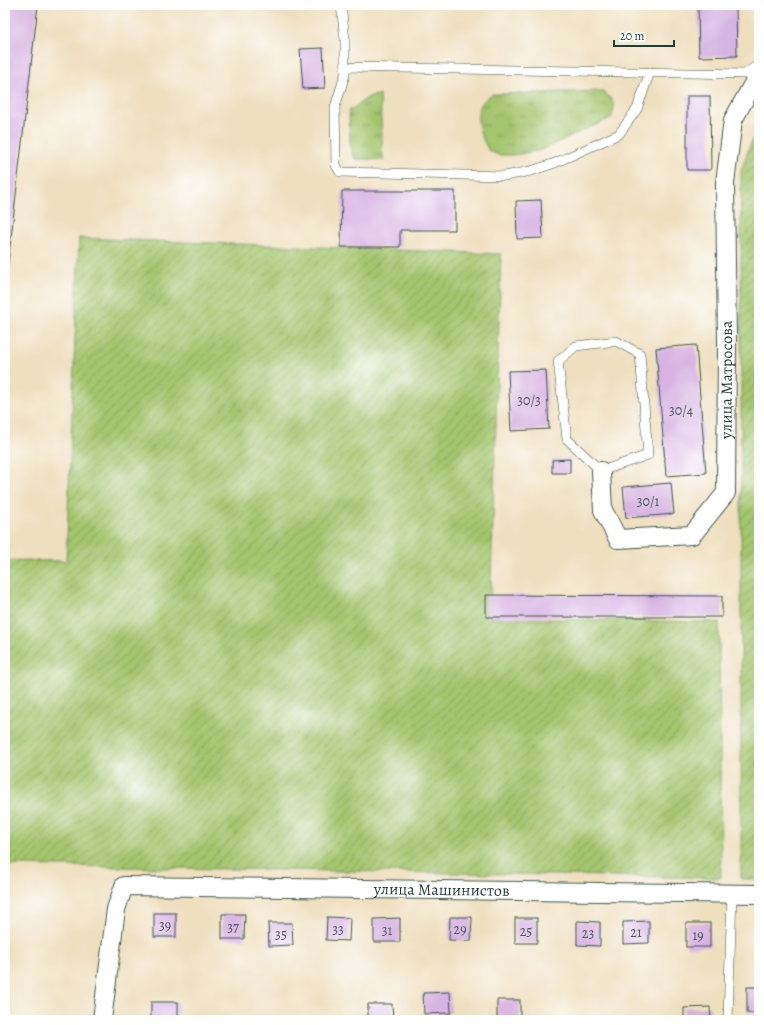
<svg xmlns="http://www.w3.org/2000/svg" width="764" height="1025" font-family="Alegreya,serif">
  <style>
    .grass { fill: url(#grass-tufts); stroke: #628050 }
    .garden { fill: url(#garden-furrows); stroke: #628050 }
    .building { fill: #d6b3e2 }
    .lines { fill: none; stroke-linecap: round; stroke-linejoin: round }
    .service-casing { stroke: #3e5549; stroke-width: 10 }
    .minor-casing { stroke: #3e5549; stroke-width: 20 }
    .service { stroke: #fff; stroke-width: 9 }
    .minor { stroke: #fff; stroke-width: 18 }
    .labels { text-anchor: middle; dominant-baseline: central; stroke-width: 3; stroke-linejoin: round; paint-order: stroke }
    .number-label { font-size: 14px; fill: #4d5a60 }
    .street-label { font-size: 16px; fill: #1f3d34; stroke: #fff }
  </style>
  <defs>
    <pattern id="grass-tufts" width="24" height="20" patternUnits="userSpaceOnUse"><rect width="24" height="20" fill="#a4c46d"/><path d="M3 7l-1-3M5 7V3M7 7l1-3M15 17l-1-3M17 17v-4M19 17l1-3" fill="none" stroke="#85a05a"/></pattern>
    <pattern id="garden-furrows" width="10" height="10" patternUnits="userSpaceOnUse"><rect width="10" height="10" fill="#a4c46d"/><path d="M-1 1l2-2M0 10L10 0M9 11l2-2" fill="none" stroke="#85a05a"/></pattern>
  </defs>
  <rect width="100%" height="100%" fill="#fff"/>
  <filter id="ink" filterUnits="userSpaceOnUse"><feTurbulence type="fractalNoise" baseFrequency=".025" numOctaves="2"/><feDisplacementMap in="SourceGraphic" scale="8" xChannelSelector="R" yChannelSelector="G"/><feConvolveMatrix kernelMatrix="1 2 1 2 8 2 1 2 1" color-interpolation-filters="sRGB"/></filter>
  <filter id="wash" filterUnits="userSpaceOnUse"><feTurbulence type="fractalNoise" baseFrequency=".012" numOctaves="4" result="noise"/><feDisplacementMap in="SourceGraphic" scale="16" xChannelSelector="R" yChannelSelector="G"/><feGaussianBlur stdDeviation="0.9" result="paint"/><feColorMatrix in="noise" values="0 0 0 0 0 0 0 0 0 0 0 0 0 0 0 0 0 1.4 0 .05"/><feComposite in="paint" operator="in"/></filter>
  <g filter="url(#wash)">
    <rect width="100%" height="100%" fill="#eedfbe"/>
    <g class="grass">
      <path d="M603 91C613 100 617 105 611 118L541 150 513 155H499L489 151C478 132 469 106 493 94Z"/>
      <polygon points="380,95 383,160 355,159 350,148 349,111 370,96"/>
    </g>
    <g class="garden">
      <polygon points="759,128 759,879 741,879 741,171 751,143"/>
      <polygon points="79,238 501,254 490,618 719,622 721,878 5,865 5,560 66,561"/>
    </g>
    <g id="blocks">
      <g class="building">
        <polygon points="5,5 38,5 6,281 5,281"/>
        <polygon points="698,5 736,5 737,56 699,57"/>
        <polygon points="323,48 325,88 303,89 300,49"/>
        <polygon points="687,96 710,96 711,170 687,170"/>
        <polygon points="342,191 455,191 455,230 400,230 400,247 341,247"/>
        <polygon points="541,200 543,238 517,239 516,201"/>
        <polygon points="696,345 706,473 666,476 656,348"/>
        <polygon points="546,370 549,429 511,431 508,371"/>
        <polygon points="570,459 570,473 552,473 552,460"/>
        <polygon points="671,483 674,514 626,518 623,487"/>
        <polygon points="486,595 722,596 722,617 486,617"/>
        <rect x="154" y="913" width="22" height="24"/>
        <polygon points="222,914 245,914 244,939 222,939"/>
        <polygon points="327,917 350,918 349,941 326,940"/>
        <polygon points="450,917 472,917 471,941 449,940"/>
        <polygon points="400,918 400,942 374,942 374,919"/>
        <rect x="515" y="918" width="22" height="25"/>
        <polygon points="577,921 600,922 600,946 577,945"/>
        <polygon points="649,921 649,943 623,944 623,922"/>
        <polygon points="268,923 292,923 293,945 269,946"/>
        <rect x="686" y="923" width="24" height="24"/>
        <rect x="747" y="987" width="12" height="26"/>
        <polygon points="450,992 451,1013 424,1014 423,993"/>
        <rect x="497" y="1000" width="23" height="20"/>
        <rect x="151" y="1002" width="27" height="18"/>
        <polygon points="368,1004 392,1004 393,1020 368,1020"/>
        <polygon points="710,1007 711,1020 684,1020 684,1008"/>
      </g>
    </g>
  </g>
  <g filter="url(#ink)">
    <use href="#blocks" fill-opacity="0" stroke="#3e5549" stroke-width="1"/>
    <g class="lines">
      <g class="service-casing">
        <g id="service">
          <polyline points="341,5 345,40 345,75 335,107 336,165 340,172 505,176 531,171 555,163 619,134 637,109 650,72"/>
          <polyline points="345,67 745,74 759,64"/>
          <polygon points="616,341 640,354 648,455 601,471 567,439 558,361 576,346"/>
          <polyline points="728,1020 732,894"/>
        </g>
      </g>
      <g class="minor-casing">
        <g id="minor">
          <path id="s1" d="M601 471 603 510 618 539 692 535 726 493 727 343 725 183 733 120 759 73"/>
          <path id="s2" d="M102 1020 116 909 124 886 759 894"/>
        </g>
      </g>
      <use href="#service" class="service"/>
      <use href="#minor" class="minor"/>
    </g>
  </g>
  <g class="labels">
    <g class="number-label">
      <text x="529" y="400">30/3</text>
      <text x="681" y="410">30/4</text>
      <text x="648" y="501">30/1</text>
      <text x="165" y="925">39</text>
      <text x="233" y="927">37</text>
      <text x="338" y="929">33</text>
      <text x="460" y="929">29</text>
      <text x="387" y="930">31</text>
      <text x="526" y="931">25</text>
      <text x="636" y="932">21</text>
      <text x="588" y="933">23</text>
      <text x="281" y="934">35</text>
      <text x="698" y="935">19</text>
    </g>
    <g class="street-label">
      <text stroke="none"><textPath href="#s1" startOffset="313">улица Матросова</textPath></text>
      <text stroke="none"><textPath href="#s2" startOffset="454">улица Машинистов</textPath></text>
    </g>
  </g>
  <rect width="764" height="1025" fill="none" stroke="#fff" stroke-width="20"/>
  <path d="M614 40v6h60v-6" fill="none" stroke="#1f3d34" stroke-width="2"/>
  <text x="620" y="40" font-size="12" fill="#1f3d34" stroke="#ffffff" stroke-width="3" paint-order="stroke">20 m</text>
</svg>
